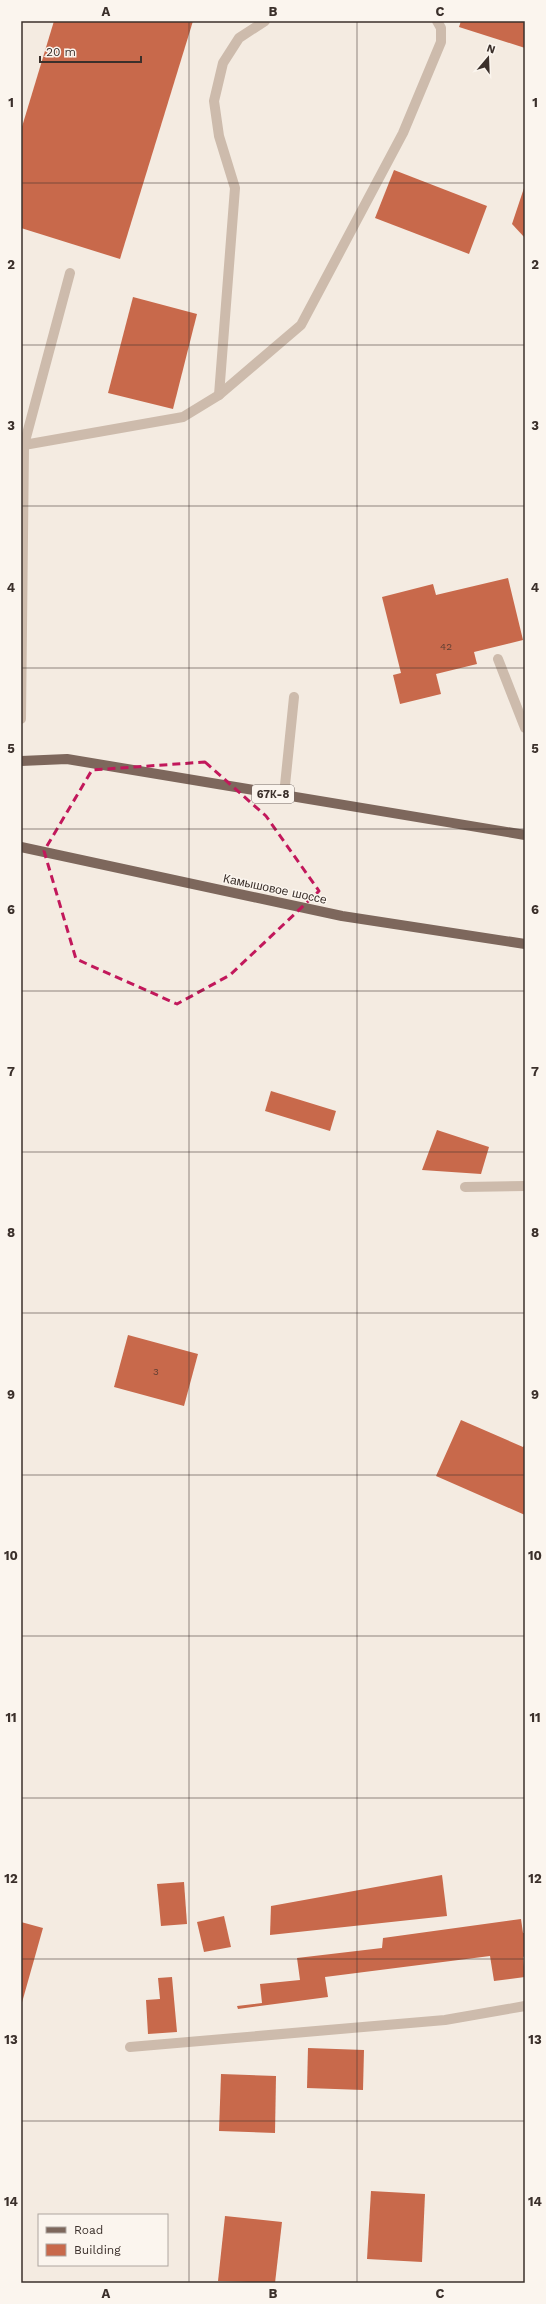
<svg xmlns="http://www.w3.org/2000/svg" width="546" height="2304" font-family="'Work Sans',sans-serif">
  <style>
    .building { fill: #c8694b }
    .lines { fill: none; stroke-linecap: round; stroke-linejoin: round }
    .minor { stroke: #cdbbac; stroke-width: 10 }
    .major { stroke: #7d675c; stroke-width: 10 }
    .marked { fill: none; stroke: #c2185b; stroke-width: 3; stroke-dasharray: 8 5; stroke-linejoin: round }
    .grid { fill: none; stroke: #3b302b; stroke-width: 1; stroke-opacity: 0.55 }
    .labels { text-anchor: middle; dominant-baseline: central; stroke-width: 3; stroke-linejoin: round; paint-order: stroke }
    .number-label { font-size: 10px; fill: #5e3e33 }
    .shield { fill: #fbf5ee; stroke: #756b66; stroke-width: 1 }
    .shield-label { font-size: 11px; font-weight: bold; fill: #3b302b }
    .street-label { font-size: 12px; fill: #3b302b; stroke: #fbf5ee }
    .neatline { fill: none; stroke: #3b302b; stroke-width: 1.5 }
    .grid-label { font-size: 13px; text-anchor: middle; font-weight: bold; fill: #3b302b }
  </style>
  <rect width="100%" height="100%" fill="#f4ebe1"/>
  <g class="building">
    <polygon points="54,21 193,21 120,259 21,228 21,130"/>
    <polygon points="461,21 525,21 525,48 459,27"/>
    <polygon points="394,170 487,206 469,254 375,218"/>
    <polygon points="525,185 525,238 512,224"/>
    <polygon points="133,297 197,314 173,409 108,393"/>
    <polygon points="508,578 523,640 474,652 477,664 436,674 441,694 400,704 393,675 401,673 382,597 433,584 436,595"/>
    <polygon points="271,1091 336,1111 330,1131 265,1111"/>
    <polygon points="437,1130 489,1147 481,1174 422,1170"/>
    <polygon points="128,1335 198,1354 184,1406 114,1387"/>
    <polygon points="461,1420 523,1447 525,1444 525,1515 436,1476"/>
    <polygon points="442,1875 447,1916 270,1935 271,1906"/>
    <polygon points="184,1882 187,1924 161,1926 157,1884"/>
    <polygon points="224,1916 231,1947 204,1952 197,1922"/>
    <polygon points="521,1919 523,1933 525,1933 525,1956 523,1957 525,1977 494,1981 490,1956 325,1977 328,1997 238,2009 237,2006 262,2003 260,1984 300,1980 297,1958 382,1948 383,1938"/>
    <polygon points="21,1922 43,1928 21,2006"/>
    <polygon points="172,1977 177,2032 148,2034 146,2000 160,1999 158,1978"/>
    <polygon points="308,2048 364,2050 363,2090 307,2088"/>
    <polygon points="221,2074 276,2076 275,2133 219,2131"/>
    <polygon points="371,2191 425,2194 422,2262 367,2259"/>
    <polygon points="225,2216 282,2222 275,2283 218,2281"/>
  </g>
  <g class="lines">
    <g class="minor">
      <polyline points="219,395 235,188 219,136 214,101 223,63 239,38 265,21"/>
      <polyline points="24,445 183,417 219,395 301,325 403,133 441,42 441,28 437,21"/>
      <polyline points="498,659 525,728"/>
      <polyline points="21,719 24,445 70,273"/>
      <polyline points="284,795 294,697"/>
      <polyline points="465,1187 525,1186"/>
      <polyline points="130,2047 445,2020 525,2006"/>
    </g>
    <g class="major">
      <polyline points="21,761 67,759 525,835"/>
      <polyline points="21,847 342,916 525,944"/>
    </g>
  </g>
  <path class="marked" d="M205 762 266 816 319 891 230 975 177 1004 76 959 44 851 92 770Z"/>
  <path class="grid" d="M189 21V2283M357 21V2283M21 183H525M21 345H525M21 506H525M21 668H525M21 829H525M21 991H525M21 1152H525M21 1313H525M21 1475H525M21 1636H525M21 1798H525M21 1959H525M21 2121H525"/>
  <g class="labels">
    <g class="number-label">
      <text x="446" y="646">42</text>
      <text x="156" y="1371">3</text>
    </g>
    <rect class="shield" x="252" y="785" width="42" height="18" rx="3"/>
    <g class="shield-label">
      <text x="273" y="794">67К-8</text>
    </g>
    <g class="street-label">
      <text transform="translate(275 889) rotate(12)">Камышовое шоссе</text>
    </g>
  </g>
  <rect width="546" height="2304" fill="none" stroke="#fbf5ee" stroke-width="44"/>
  <rect x="38" y="2214" width="130" height="52" fill="#fbf5ee" stroke="#aea6a0"/>
  <rect x="46" y="2227" width="20" height="6" fill="#7d675c" stroke="#aea6a0"/>
  <text x="74" y="2234" font-size="12" fill="#3b302b">Road</text>
  <rect x="46" y="2244" width="20" height="12" fill="#c8694b" stroke="#aea6a0"/>
  <text x="74" y="2254" font-size="12" fill="#3b302b">Building</text>
  <g transform="translate(488 58) rotate(19)" stroke="#fbf5ee" stroke-width="3" paint-order="stroke">
  <path d="M0-3L7 15L0 10L-7 15Z" fill="#3b302b"/>
  <text y="-6" font-size="11" font-weight="bold" text-anchor="middle" fill="#3b302b">N</text>
  </g>
  <path d="M40 56v6h101v-6" fill="none" stroke="#3b302b" stroke-width="2"/>
  <text x="46" y="56" font-size="12" fill="#3b302b" stroke="#fbf5ee" stroke-width="3" paint-order="stroke">20 m</text>
  <rect x="22" y="22" width="502" height="2260" class="neatline"/>
  <g class="grid-label">
    <text x="106" y="16">A</text>
    <text x="273" y="16">B</text>
    <text x="440" y="16">C</text>
    <text x="11" y="107">1</text>
    <text x="535" y="107">1</text>
    <text x="11" y="269">2</text>
    <text x="535" y="269">2</text>
    <text x="11" y="430">3</text>
    <text x="535" y="430">3</text>
    <text x="11" y="592">4</text>
    <text x="535" y="592">4</text>
    <text x="11" y="753">5</text>
    <text x="535" y="753">5</text>
    <text x="11" y="914">6</text>
    <text x="535" y="914">6</text>
    <text x="11" y="1076">7</text>
    <text x="535" y="1076">7</text>
    <text x="11" y="1237">8</text>
    <text x="535" y="1237">8</text>
    <text x="11" y="1399">9</text>
    <text x="535" y="1399">9</text>
    <text x="11" y="1560">10</text>
    <text x="535" y="1560">10</text>
    <text x="11" y="1722">11</text>
    <text x="535" y="1722">11</text>
    <text x="11" y="1883">12</text>
    <text x="535" y="1883">12</text>
    <text x="11" y="2044">13</text>
    <text x="535" y="2044">13</text>
    <text x="11" y="2206">14</text>
    <text x="535" y="2206">14</text>
    <text x="106" y="2298">A</text>
    <text x="273" y="2298">B</text>
    <text x="440" y="2298">C</text>
  </g>
</svg>
